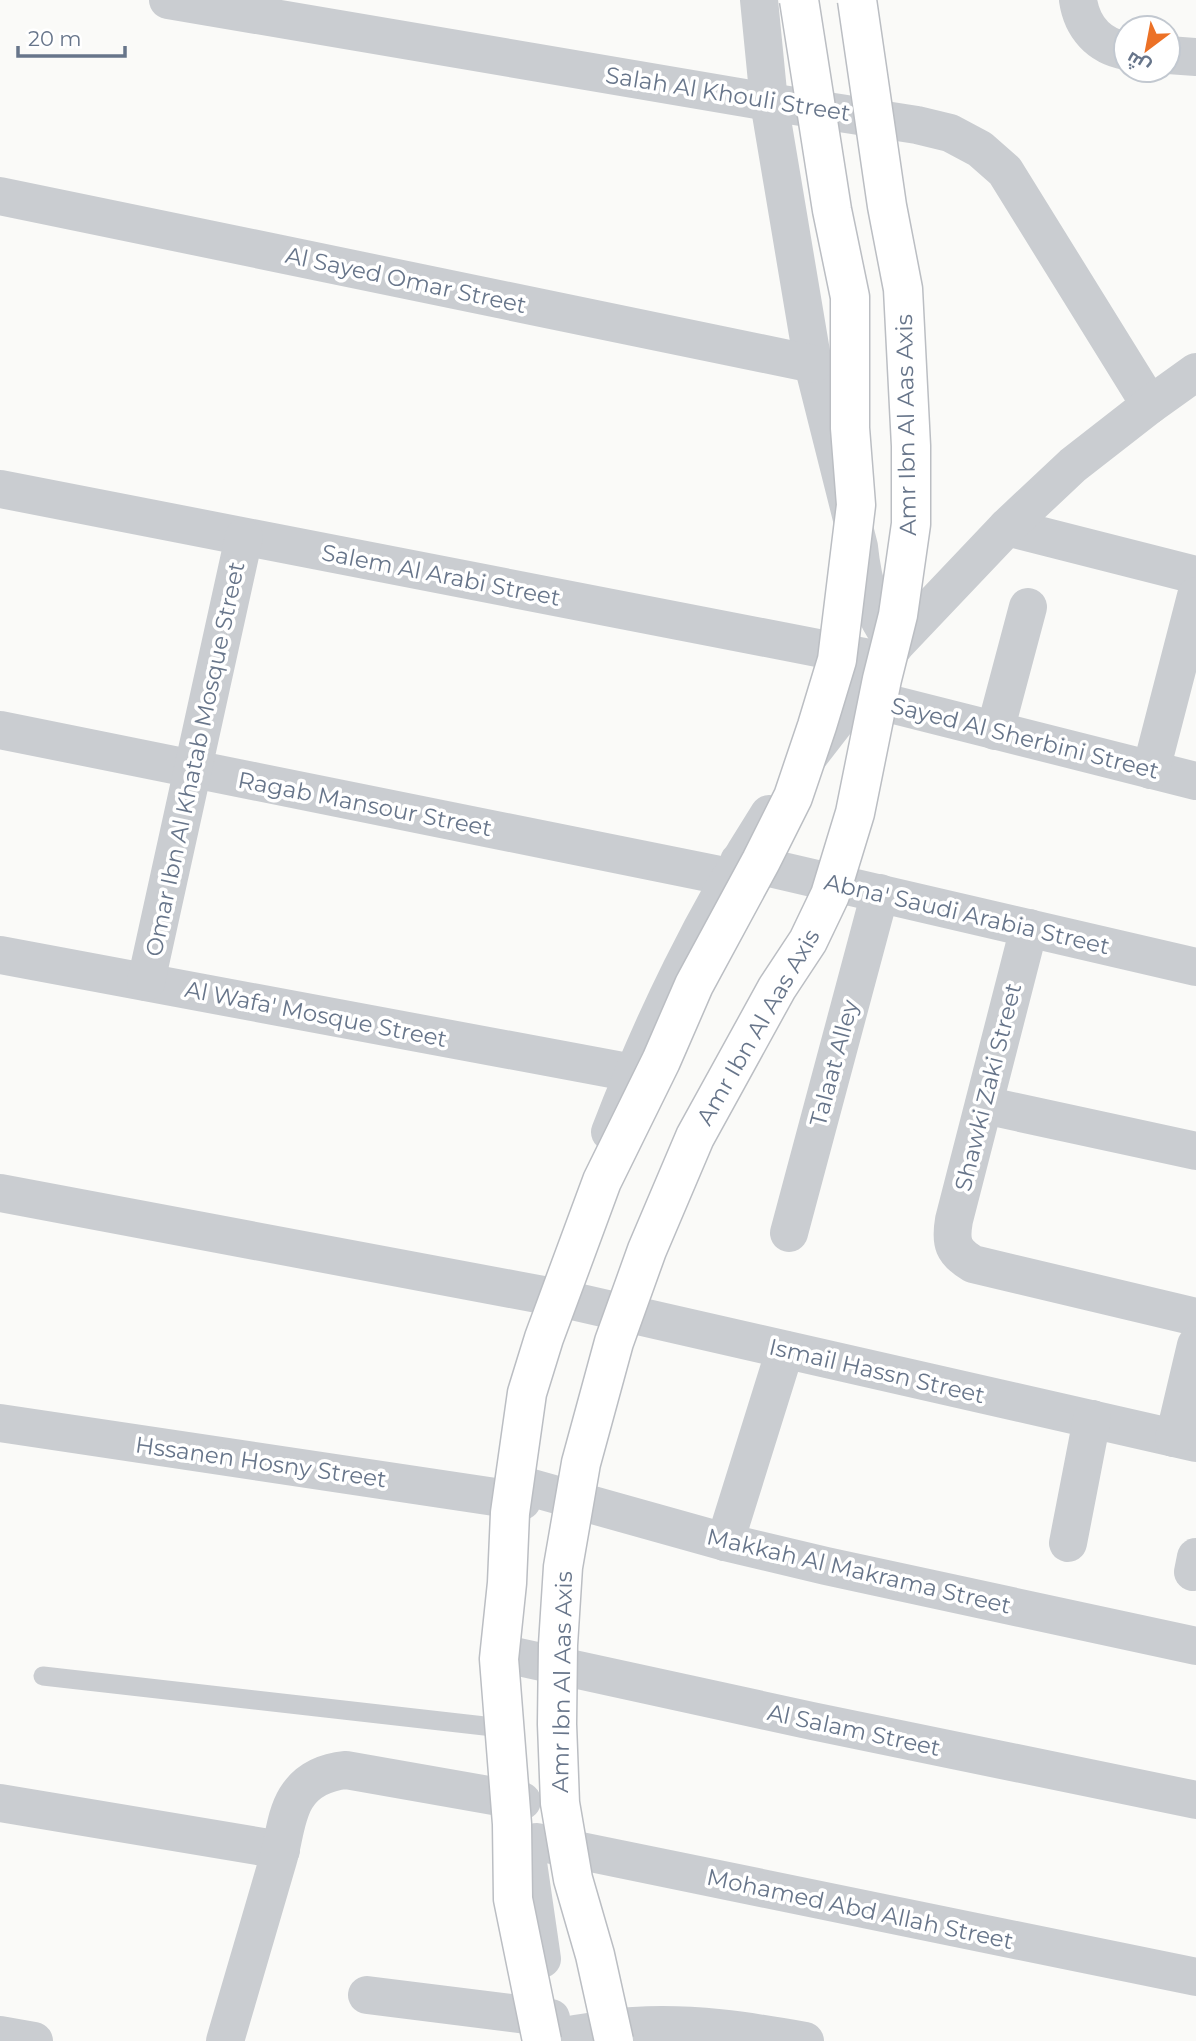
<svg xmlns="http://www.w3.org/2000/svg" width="1196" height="2041" font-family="Montserrat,Cairo,sans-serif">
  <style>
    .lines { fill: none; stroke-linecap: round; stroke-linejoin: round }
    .service { stroke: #cacdd1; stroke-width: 19 }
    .minor { stroke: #cacdd1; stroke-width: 38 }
    .primary-bridge-casing { stroke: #bbbec3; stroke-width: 41; stroke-linecap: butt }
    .primary-bridge { stroke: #fff; stroke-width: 38 }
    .labels { text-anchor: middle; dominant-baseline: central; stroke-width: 7; stroke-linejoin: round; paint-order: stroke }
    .street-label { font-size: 23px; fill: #67758a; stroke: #fff }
  </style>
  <rect width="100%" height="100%" fill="#fafaf8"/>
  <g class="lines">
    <polyline class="service" points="43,1676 511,1729"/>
    <g class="minor">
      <polyline points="168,0 769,102 917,125 950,133 980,149 1005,171 1150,405"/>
      <path d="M759 0 769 102 813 364 859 547C863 587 872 612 895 645"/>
      <path d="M1078 0C1082 27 1099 46 1126 51"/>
      <polyline points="1168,55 1196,57"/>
      <polyline points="0,196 813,364"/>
      <polyline points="0,489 869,658"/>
      <polyline points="1007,527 1196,575"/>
      <polyline points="855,695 1196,781"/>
      <polyline points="0,730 729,877"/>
      <polyline points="995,731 1028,607"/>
      <polyline points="809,756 895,645 1007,527 1073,465 1150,405 1196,372"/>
      <polyline points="1151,770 1196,596"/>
      <polyline points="739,861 1196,967"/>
      <path d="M1029 928 954 1220C950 1243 953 1252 973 1264L1196 1317"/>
      <polyline points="0,955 633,1073"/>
      <polyline points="146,982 244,537"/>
      <polyline points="984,1105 1196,1151"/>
      <path d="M610 1132C654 1018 703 917 769 814"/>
      <polyline points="0,1193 559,1298 1196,1443"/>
      <polyline points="789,1233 880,893"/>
      <polyline points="0,1423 522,1501"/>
      <polyline points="1174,1438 1196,1345"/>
      <polyline points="525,1486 725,1542 826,1566 1196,1646"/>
      <polyline points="725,1542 785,1350"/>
      <polyline points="1068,1543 1092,1419"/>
      <polyline points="1193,1572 1196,1557"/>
      <polyline points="514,1656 812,1721 1196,1800"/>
      <polyline points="0,1803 281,1850"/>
      <polyline points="525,1842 542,1959"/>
      <polyline points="537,1842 1196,1977"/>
      <polyline points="367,1995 551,2018"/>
      <polyline points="0,2035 34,2041"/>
      <path d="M554 2037C580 2034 607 2028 634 2026 691 2022 749 2031 805 2041"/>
      <path d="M225 2041C243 1981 260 1920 278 1860 284 1840 285 1816 296 1798 307 1780 326 1772 346 1770L522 1801"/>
    </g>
    <g class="primary-bridge-casing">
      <g id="primary-bridge">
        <polyline points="542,2041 513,1899 512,1824 499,1659 507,1583 510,1513 527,1393 544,1338 602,1181 661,1061 694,985 761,861 793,797 817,726 837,660 856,505 850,428 850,297 832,210 799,0"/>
        <polyline points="614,2041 595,1955 573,1879 560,1803 557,1724 558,1645 563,1567 581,1463 614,1342 647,1250 695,1137 777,988 808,941 830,895 855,813 882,679 898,615 911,524 911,446 903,289 887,206 857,0"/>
      </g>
    </g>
    <use href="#primary-bridge" class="primary-bridge"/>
  </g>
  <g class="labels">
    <g class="street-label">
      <text transform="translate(728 94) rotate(9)">Salah Al Khouli Street</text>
      <text transform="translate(406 280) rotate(12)">Al Sayed Omar Street</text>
      <text transform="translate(906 425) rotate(-91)">Amr Ibn Al Aas Axis</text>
      <text transform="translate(441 575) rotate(11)">Salem Al Arabi Street</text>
      <text transform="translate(1025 738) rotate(14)">Sayed Al Sherbini Street</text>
      <text transform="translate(195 759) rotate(-78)">Omar Ibn Al Khatab Mosque Street</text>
      <text transform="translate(365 804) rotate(11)">Ragab Mansour Street</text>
      <text transform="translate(967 914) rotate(13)">Abna' Saudi Arabia Street</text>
      <text transform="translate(316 1014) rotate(11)">Al Wafa' Mosque Street</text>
      <text transform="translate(758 1027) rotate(-60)">Amr Ibn Al Aas Axis</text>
      <text transform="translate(834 1063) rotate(-75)">Talaat Alley</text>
      <text transform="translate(988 1087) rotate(-76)">Shawki Zaki Street</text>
      <text transform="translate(877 1371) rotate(13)">Ismail Hassn Street</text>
      <text transform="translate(261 1462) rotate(8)">Hssanen Hosny Street</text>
      <text transform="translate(859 1571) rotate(13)">Makkah Al Makrama Street</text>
      <text transform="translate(562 1682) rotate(-89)">Amr Ibn Al Aas Axis</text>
      <text transform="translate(854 1730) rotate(12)">Al Salam Street</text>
      <text transform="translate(860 1909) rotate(12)">Mohamed Abd Allah Street</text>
    </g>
  </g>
  <g transform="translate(1147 49) rotate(212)"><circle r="33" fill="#ffffff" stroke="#c2c8d0" stroke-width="2"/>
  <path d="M0-5L12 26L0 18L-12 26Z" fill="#ec7126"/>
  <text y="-10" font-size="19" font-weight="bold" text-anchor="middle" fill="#67758a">ش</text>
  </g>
  <path d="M18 46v10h107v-10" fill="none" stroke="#67758a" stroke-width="3.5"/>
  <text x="28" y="46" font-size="21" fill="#67758a" stroke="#ffffff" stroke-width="5" paint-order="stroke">20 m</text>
</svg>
